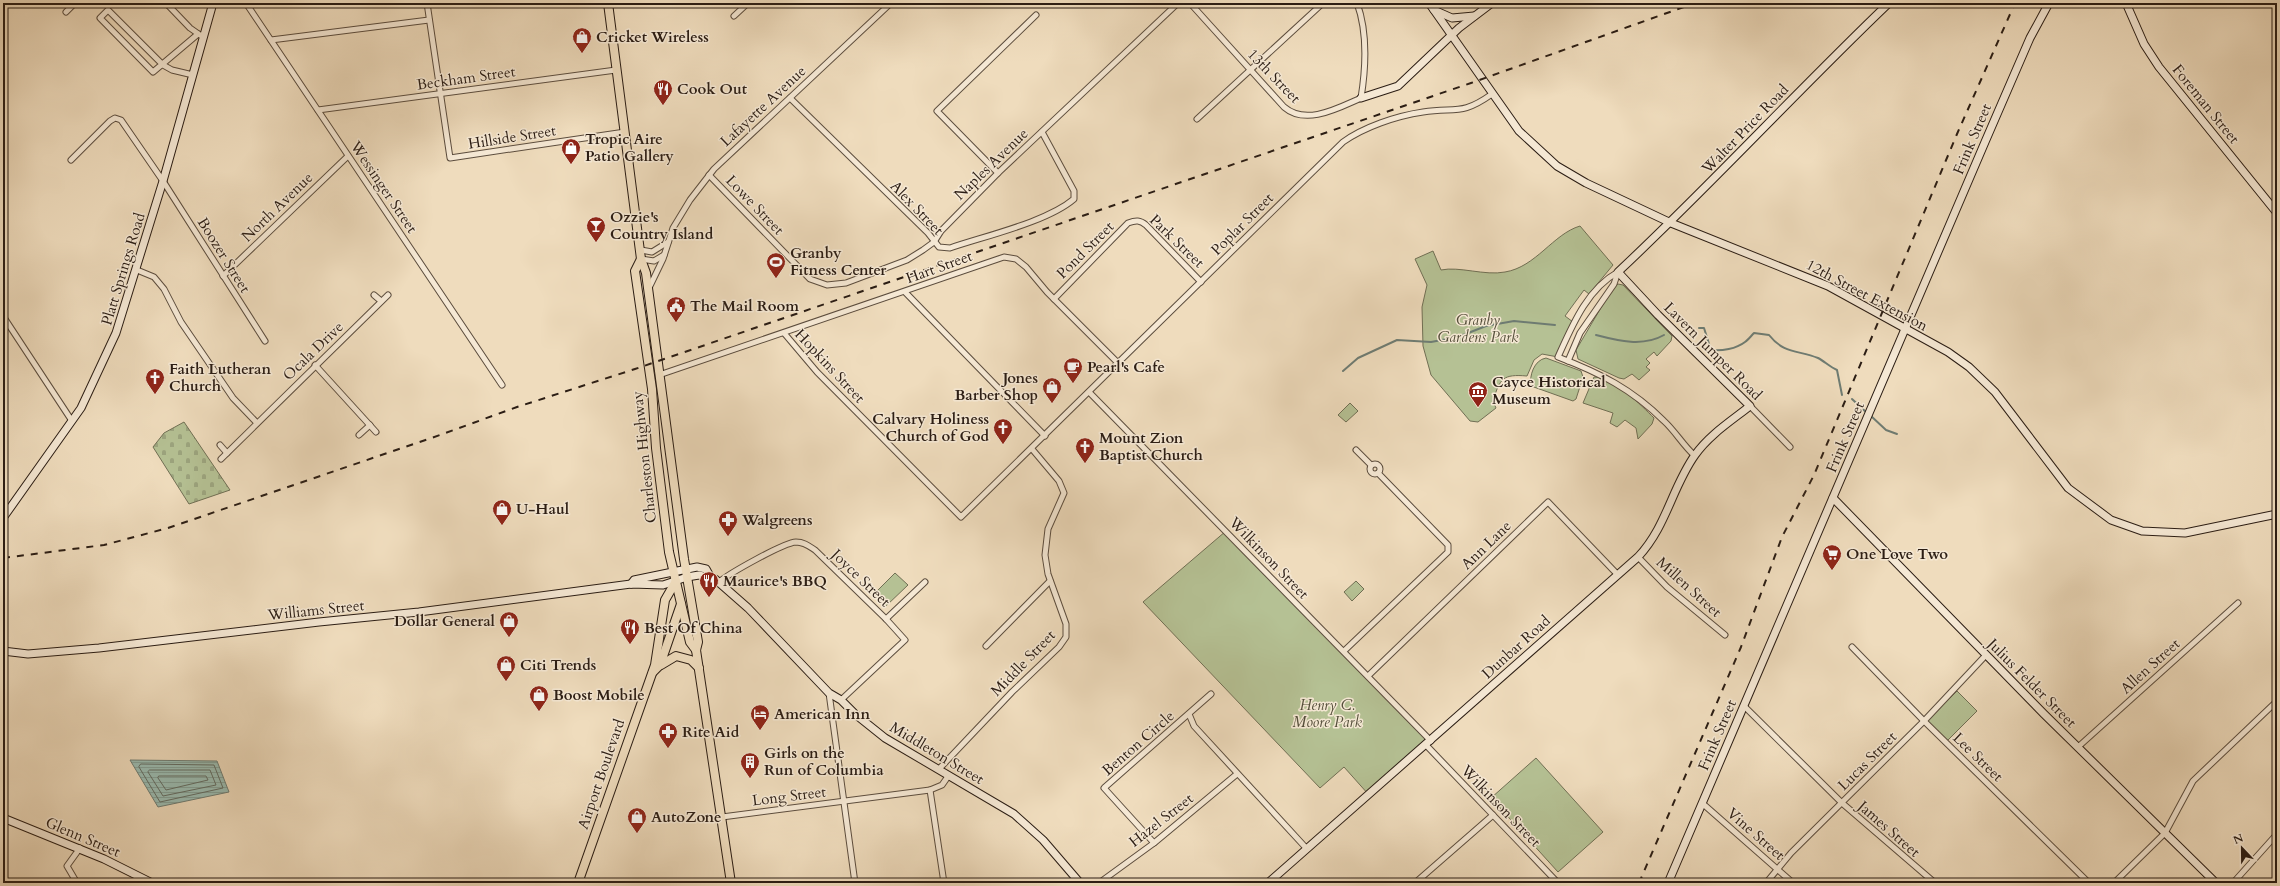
<svg xmlns="http://www.w3.org/2000/svg" width="2280" height="886" font-family="Cardo,serif">
  <style>
    .green { fill: #b5c194; stroke: #706f54 }
    .cemetery { fill: url(#cemetery-stones); stroke: #706f54 }
    .water { fill: url(#water-rules); stroke: #6e7c73 }
    .lines { fill: none; stroke-linecap: round; stroke-linejoin: round }
    .shore { stroke: #626c63; stroke-width: 1 }
    .stream { stroke: #6e7c73; stroke-width: 2 }
    .street-casing { stroke: #5c4d3e; stroke-width: 7 }
    .secondary-casing { stroke: #2b1d14; stroke-width: 9 }
    .primary-casing { stroke: #2b1d14; stroke-width: 10 }
    .street { stroke: #f5e8d4; stroke-width: 5 }
    .secondary { stroke: #f5e8d4; stroke-width: 7 }
    .primary { stroke: #efdcbd; stroke-width: 8 }
    .rail { stroke: #2b1d14; stroke-width: 2; stroke-dasharray: 7 7; stroke-linecap: butt }
    .labels { text-anchor: middle; dominant-baseline: central; stroke-width: 3; stroke-linejoin: round; paint-order: stroke }
    .poi-label { font-size: 15px; font-weight: bold; fill: #2b1d14; stroke: #f5e8d4; text-anchor: start }
    .street-label { font-size: 15px; fill: #2b1d14; stroke: #f5e8d4 }
    .park-label { font-size: 15px; font-style: italic; fill: #544e3a; stroke: #f5e8d4 }
  </style>
  <defs>
    <pattern id="cemetery-stones" width="16" height="16" patternUnits="userSpaceOnUse"><rect width="16" height="16" fill="#b5c194"/><path d="M2 7V4a2 2 0 0 1 4 0v3zM10 15v-3a2 2 0 0 1 4 0v3z" fill="#9ca57f"/></pattern>
    <pattern id="water-rules" width="6" height="5" patternUnits="userSpaceOnUse"><rect width="6" height="5" fill="#9abcb2"/><path d="M0 2.5h6" fill="none" stroke="#85a198"/></pattern>
  </defs>
  <rect width="100%" height="100%" fill="#efdcbd"/>
  <filter id="stains"><feTurbulence type="fractalNoise" baseFrequency=".005" numOctaves="4"/><feColorMatrix values="0 0 0 0 .2 0 0 0 0 .09 0 0 0 0 .02 0 0 0 .5 -.17"/></filter>
  <radialGradient id="worn" r=".72"><stop offset=".6" stop-color="#630" stop-opacity="0"/><stop offset="1" stop-color="#630" stop-opacity=".3"/></radialGradient>
  <g class="green">
    <path d="M1580 226 1613 265 1589 294 1584 290 1565 316 1573 322 1558 357 1542 354 1534 360 1527 376C1503 374 1500 378 1493 401L1496 408 1478 422 1470 421 1431 375 1423 346 1422 307 1427 285 1415 259 1433 251 1441 270C1459 266 1485 276 1505 272 1536 267 1553 234 1580 226Z"/>
    <polygon points="1618,284 1623,285 1672,336 1671,341 1657,356 1654,352 1646,359 1650,363 1646,367 1650,370 1639,380 1632,374 1624,379 1619,378 1578,359 1576,350 1612,289"/>
    <path d="M1546 358 1581 371 1583 377 1576 399 1573 401 1531 386C1529 376 1534 360 1546 358Z"/>
    <path d="M1594 377C1612 376 1642 406 1654 418L1652 424 1638 439 1636 428 1625 420 1617 427 1610 423 1613 413 1583 403Z"/>
    <polygon points="1350,403 1358,411 1346,422 1338,415"/>
    <polygon points="1226,531 1431,741 1369,795 1344,767 1320,788 1143,602"/>
    <polygon points="895,573 908,585 886,606 874,594"/>
    <polygon points="1356,581 1364,589 1352,601 1344,592"/>
    <polygon points="1957,691 1977,711 1947,741 1927,721"/>
    <polygon points="1536,758 1603,832 1558,872 1491,798"/>
  </g>
  <polygon class="cemetery" points="184,422 230,490 189,504 153,447 164,433"/>
  <polygon class="water" points="130,760 217,761 229,792 158,807"/>
  <g class="lines">
    <g class="shore">
      <polygon points="141,764 214,765 223,788 160,802 139,767"/>
      <polygon points="150,770 210,770 216,785 163,796 148,772"/>
      <polygon points="159,776 206,776 208,780 166,790 158,778"/>
    </g>
    <g class="stream">
      <path d="M1699 328H1704L1711 350C1722 351 1736 349 1745 342 1748 340 1751 336 1754 333L1769 335C1784 354 1798 350 1818 358 1824 361 1830 367 1837 370L1842 395"/>
      <path d="M1596 335C1619 341 1643 347 1664 335"/>
      <polyline points="1343,371 1358,358 1397,340 1431,342 1458,337 1486,326 1514,321 1555,325"/>
      <polyline points="1852,399 1867,413"/>
      <polyline points="1871,416 1886,430 1897,434"/>
    </g>
    <g class="street-casing">
      <g id="street">
        <polyline points="166,3 190,28 200,35"/>
        <polyline points="246,3 502,385"/>
        <polyline points="427,3 450,158 625,132"/>
        <path d="M1190 3 1284 107C1306 126 1338 108 1361 98 1366 67 1368 33 1357 3"/>
        <polyline points="66,12 75,3"/>
        <polyline points="734,16 748,3"/>
        <polyline points="271,40 429,20"/>
        <polyline points="193,75 172,70 163,65 108,10 100,18 153,72 198,34"/>
        <path d="M790 98 928 233 939 247 950 248C985 236 1047 222 1074 199V191L1042 132"/>
        <polyline points="318,110 616,70"/>
        <polyline points="1197,119 1323,3"/>
        <polyline points="71,160 110,121 115,118 121,120 163,181 265,341"/>
        <polyline points="998,173 937,111 1036,15"/>
        <polyline points="709,175 810,279 827,285 846,283 907,260 923,250 934,242 941,231 998,173 1178,3"/>
        <polyline points="641,250 652,252 668,242"/>
        <polyline points="641,259 654,261 664,255"/>
        <polyline points="137,270 154,277 164,289 181,322 233,398 257,423"/>
        <path d="M1618 272C1587 289 1572 326 1558 357 1600 373 1632 389 1664 421 1675 431 1683 445 1694 455"/>
        <polyline points="223,276 348,156"/>
        <polyline points="649,288 663,259 673,228 690,200 714,169 891,3"/>
        <polyline points="905,292 1045,436"/>
        <polyline points="374,295 381,301"/>
        <path d="M1054 299 1128 223C1136 220 1140 220 1146 225L1201 282"/>
        <polyline points="3,316 72,421"/>
        <path d="M784 333 817 372 961 517 1343 142C1364 127 1396 116 1423 112 1456 107 1461 116 1492 94"/>
        <polyline points="1568,361 1580,333 1614,284 1618,272"/>
        <polyline points="315,365 376,432"/>
        <polyline points="659,375 1004,257 1016,259 1026,267 1047,292 1118,363"/>
        <polyline points="1089,392 1431,741"/>
        <polyline points="1750,406 1790,447"/>
        <polyline points="359,435 370,425"/>
        <polyline points="220,445 227,453"/>
        <polyline points="1356,450 1371,465"/>
        <polyline points="221,459 388,295"/>
        <circle cx="1375" cy="469" r="5"/>
        <polyline points="1638,557 1667,587 1725,635"/>
        <path d="M719 582C730 573 783 543 796 542 804 542 809 546 815 550L886 619 905 640 841 700"/>
        <polyline points="886,619 925,582"/>
        <polyline points="986,646 1050,581"/>
        <polyline points="1852,647 1924,721 2089,883"/>
        <polyline points="1344,651 1448,552 1448,545 1378,473"/>
        <polyline points="1368,676 1548,502 1617,574"/>
        <polyline points="829,693 855,883"/>
        <polyline points="1744,706 1842,803 1935,883"/>
        <polyline points="1189,714 1194,726 1307,849"/>
        <polyline points="1426,745 1558,883"/>
        <polyline points="2078,747 2238,603"/>
        <polyline points="939,769 1012,692 1059,647 1066,637 1066,624 1048,574 1045,555 1048,529 1064,493 1059,481 1032,449"/>
        <polyline points="930,790 944,883"/>
        <polyline points="1702,803 1793,883"/>
        <polyline points="722,817 930,790 942,785 949,775"/>
        <polyline points="1154,843 1104,788 1211,694"/>
        <polyline points="77,883 67,866 80,848"/>
        <polyline points="1099,883 1154,843 1237,774"/>
        <polyline points="1415,883 1493,815"/>
        <polyline points="1766,883 1791,853 1924,721 1986,655"/>
        <polyline points="2114,883 2165,833 2193,781 2277,701"/>
        <polyline points="2233,883 2277,834"/>
      </g>
    </g>
    <g class="secondary-casing">
      <g id="secondary">
        <polyline points="1429,3 1519,131 1557,166 1586,183 1671,223 1828,286 1948,352 1969,367 1995,392 2068,488 2111,520 2142,531 2185,533 2277,514"/>
        <polyline points="2126,3 2144,44 2159,67 2277,213"/>
        <polyline points="1434,10 1452,18 1474,16"/>
        <polyline points="1361,98 1398,86 1459,28 1492,3"/>
        <polyline points="1833,498 2044,714 2216,883"/>
        <polyline points="3,518 81,408 116,333 163,181 213,3"/>
        <polyline points="631,584 634,580 697,567 706,569 711,578"/>
        <polyline points="3,651 28,654 99,648 319,622 419,612 631,584 663,585 687,577 699,575 715,579 748,608 829,693 841,700 855,714 885,738 1014,814 1043,840 1080,883"/>
        <polyline points="3,818 104,859 152,883"/>
        <path d="M1268 883 1638 557C1667 526 1672 487 1695 455 1709 435 1731 421 1750 406L1658 315 1618 272C1711 185 1797 91 1889 3"/>
        <polyline points="1668,883 1985,142 2030,38 2049,3"/>
      </g>
    </g>
    <g class="primary-casing">
      <g id="primary">
        <polyline points="608,3 641,259 646,273 684,559 698,642 696,650 731,883"/>
        <polyline points="641,259 635,271 652,389 656,448 669,552 690,642 696,650"/>
        <polyline points="661,665 676,656 691,660 699,668"/>
        <polyline points="653,672 660,665 681,604"/>
        <polyline points="578,883 655,665 665,600 676,581"/>
      </g>
    </g>
    <use href="#street" class="street"/>
    <use href="#secondary" class="secondary"/>
    <use href="#primary" class="primary"/>
    <g class="rail">
      <polyline points="3,558 104,545 168,528 440,435 517,407 635,369 1471,83 1695,3"/>
      <polyline points="1639,883 1741,647 1782,537 1814,475 1957,134 2015,3"/>
    </g>
  </g>
  <defs>
    <g id="shop-pin" transform="scale(1)"><path d="M0 17L-7.5 6A9.5 9.5 0 1 1 7.5 6Z" fill="#8f2418" stroke="#f5e8d4"/><path d="M-5-2.5h2.3a2.7 3.5 0 0 1 5.4 0H5L5.5 6h-11ZM-1.5-2.5h3a1.5 2.3 0 0 0-3 0Z" fill="#fff"/></g>
    <g id="restaurant-pin" transform="scale(1)"><path d="M0 17L-7.5 6A9.5 9.5 0 1 1 7.5 6Z" fill="#8f2418" stroke="#f5e8d4"/><path d="M-5-6h1v4h1v-4h1v4h1v-4h1v5L-1.5 .5V6h-2V.5L-5-1ZM5-6V6H3V1.5H1.5Q1.5-4 5-6Z" fill="#fff"/></g>
    <g id="bar-pin" transform="scale(1)"><path d="M0 17L-7.5 6A9.5 9.5 0 1 1 7.5 6Z" fill="#8f2418" stroke="#f5e8d4"/><path d="M-6-5H6L.8 .8V4.5H3.5V6h-7V4.5H-.8V.8Z" fill="#fff"/></g>
    <g id="stadium-pin" transform="scale(1)"><path d="M0 17L-7.5 6A9.5 9.5 0 1 1 7.5 6Z" fill="#8f2418" stroke="#f5e8d4"/><path d="M0-5a6.5 5 0 1 0 0 10a6.5 5 0 1 0 0-10ZM-3.5-1.8h7v3.6h-7Z" fill="#fff"/></g>
    <g id="civic-pin" transform="scale(1)"><path d="M0 17L-7.5 6A9.5 9.5 0 1 1 7.5 6Z" fill="#8f2418" stroke="#f5e8d4"/><path d="M-.6-6.5H3V-4.5H.6V-3L4-1V1h2V6H-6V1h2V-1L-.6-3ZM-1.2 2.5V6h2.4V2.5Z" fill="#fff"/></g>
    <g id="cafe-pin" transform="scale(1)"><path d="M0 17L-7.5 6A9.5 9.5 0 1 1 7.5 6Z" fill="#8f2418" stroke="#f5e8d4"/><path d="M-5.5-4.5H6V0H3Q3 3.5 0 3.5H-2.5Q-5.5 3.5-5.5 0ZM3-3.2v2h1.7v-2ZM-6 4.5H4V6H-6Z" fill="#fff"/></g>
    <g id="church-pin" transform="scale(1)"><path d="M0 17L-7.5 6A9.5 9.5 0 1 1 7.5 6Z" fill="#8f2418" stroke="#f5e8d4"/><path d="M-1.2-6h2.4v3.5h3.3v2.4h-3.3V6h-2.4V-.1h-3.3v-2.4h3.3Z" fill="#fff"/></g>
    <g id="museum-pin" transform="scale(1)"><path d="M0 17L-7.5 6A9.5 9.5 0 1 1 7.5 6Z" fill="#8f2418" stroke="#f5e8d4"/><path d="M0-6L6-3V-2H-6V-3ZM-5-1h2V3h-2ZM-1-1h2V3h-2ZM3-1h2V3H3ZM-6 4H6V6H-6Z" fill="#fff"/></g>
    <g id="pharmacy-pin" transform="scale(1)"><path d="M0 17L-7.5 6A9.5 9.5 0 1 1 7.5 6Z" fill="#8f2418" stroke="#f5e8d4"/><path d="M-2-6h4v4h4v4h-4v4h-4v-4h-4v-4h4Z" fill="#fff"/></g>
    <g id="supermarket-pin" transform="scale(1)"><path d="M0 17L-7.5 6A9.5 9.5 0 1 1 7.5 6Z" fill="#8f2418" stroke="#f5e8d4"/><path d="M-6-5.5h2.5l.6 2H6L4.5 2H-2.5L-4.4-4H-6ZM-1.5 3.2a1.3 1.3 0 1 0 .1 0ZM3 3.2a1.3 1.3 0 1 0 .1 0Z" fill="#fff"/></g>
    <g id="hotel-pin" transform="scale(1)"><path d="M0 17L-7.5 6A9.5 9.5 0 1 1 7.5 6Z" fill="#8f2418" stroke="#f5e8d4"/><path d="M-6-4.5h1.5V1H6V5H4.5V3h-9V5H-6ZM-4 0a1.8 1.8 0 1 1 3.6 0ZM.5 0V-2.5h3Q6-2.5 6 0Z" fill="#fff"/></g>
    <g id="building-pin" transform="scale(1)"><path d="M0 17L-7.5 6A9.5 9.5 0 1 1 7.5 6Z" fill="#8f2418" stroke="#f5e8d4"/><path d="M-4-6H4V6H1V3H-1V6H-4ZM-2.5-4.3h1.7v1.8h-1.7ZM.8-4.3h1.7v1.8H.8ZM-2.5-1h1.7V.8h-1.7ZM.8-1h1.7V.8H.8Z" fill="#fff"/></g>
  </defs>
  <g fill-rule="evenodd">
    <use href="#shop-pin" x="582" y="37"/>
    <use href="#restaurant-pin" x="663" y="89"/>
    <use href="#shop-pin" x="571" y="148"/>
    <use href="#bar-pin" x="596" y="226"/>
    <use href="#stadium-pin" x="776" y="262"/>
    <use href="#civic-pin" x="676" y="306"/>
    <use href="#cafe-pin" x="1073" y="367"/>
    <use href="#church-pin" x="155" y="378"/>
    <use href="#shop-pin" x="1052" y="387"/>
    <use href="#museum-pin" x="1478" y="391"/>
    <use href="#church-pin" x="1003" y="428"/>
    <use href="#church-pin" x="1085" y="447"/>
    <use href="#shop-pin" x="502" y="509"/>
    <use href="#pharmacy-pin" x="728" y="520"/>
    <use href="#supermarket-pin" x="1832" y="554"/>
    <use href="#restaurant-pin" x="709" y="581"/>
    <use href="#shop-pin" x="509" y="621"/>
    <use href="#restaurant-pin" x="630" y="628"/>
    <use href="#shop-pin" x="506" y="665"/>
    <use href="#shop-pin" x="539" y="695"/>
    <use href="#hotel-pin" x="760" y="714"/>
    <use href="#pharmacy-pin" x="668" y="732"/>
    <use href="#building-pin" x="750" y="762"/>
    <use href="#shop-pin" x="637" y="817"/>
  </g>
  <g class="labels">
    <g class="poi-label">
      <text x="596" y="37">Cricket Wireless</text>
      <text x="677" y="89">Cook Out</text>
      <text x="585" y="139">Tropic Aire<tspan x="585" dy="17">Patio Gallery</tspan></text>
      <text x="610" y="217">Ozzie's<tspan x="610" dy="17">Country Island</tspan></text>
      <text x="790" y="253">Granby<tspan x="790" dy="17">Fitness Center</tspan></text>
      <text x="690" y="306">The Mail Room</text>
      <text x="1087" y="367">Pearl's Cafe</text>
      <text x="169" y="369">Faith Lutheran<tspan x="169" dy="17">Church</tspan></text>
      <text x="1038" y="378" text-anchor="end">Jones<tspan x="1038" dy="17">Barber Shop</tspan></text>
      <text x="1492" y="382">Cayce Historical<tspan x="1492" dy="17">Museum</tspan></text>
      <text x="989" y="419" text-anchor="end">Calvary Holiness<tspan x="989" dy="17">Church of God</tspan></text>
      <text x="1099" y="438">Mount Zion<tspan x="1099" dy="17">Baptist Church</tspan></text>
      <text x="516" y="509">U-Haul</text>
      <text x="742" y="520">Walgreens</text>
      <text x="1846" y="554">One Love Two</text>
      <text x="723" y="581">Maurice's BBQ</text>
      <text x="495" y="621" text-anchor="end">Dollar General</text>
      <text x="644" y="628">Best Of China</text>
      <text x="520" y="665">Citi Trends</text>
      <text x="553" y="695">Boost Mobile</text>
      <text x="774" y="714">American Inn</text>
      <text x="682" y="732">Rite Aid</text>
      <text x="764" y="753">Girls on the<tspan x="764" dy="17">Run of Columbia</tspan></text>
      <text x="651" y="817">AutoZone</text>
    </g>
    <g class="street-label">
      <text transform="translate(1274 76) rotate(46)">13th Street</text>
      <text transform="translate(466 78) rotate(-8)">Beckham Street</text>
      <text transform="translate(2206 104) rotate(51)">Foreman Street</text>
      <text transform="translate(763 106) rotate(-43)">Lafayette Avenue</text>
      <text transform="translate(1745 129) rotate(-46)">Walter Price Road</text>
      <text transform="translate(512 137) rotate(-9)">Hillside Street</text>
      <text transform="translate(1972 139) rotate(-67)">Frink Street</text>
      <text transform="translate(991 164) rotate(-44)">Naples Avenue</text>
      <text transform="translate(384 187) rotate(56)">Wessinger Street</text>
      <text transform="translate(755 205) rotate(46)">Lowe Street</text>
      <text transform="translate(277 207) rotate(-44)">North Avenue</text>
      <text transform="translate(917 208) rotate(46)">Alex Street</text>
      <text transform="translate(1242 224) rotate(-45)">Poplar Street</text>
      <text transform="translate(1177 241) rotate(44)">Park Street</text>
      <text transform="translate(1085 250) rotate(-45)">Pond Street</text>
      <text transform="translate(224 255) rotate(58)">Boozer Street</text>
      <text transform="translate(939 267) rotate(-20)">Hart Street</text>
      <text transform="translate(123 269) rotate(-73)">Platt Springs Road</text>
      <text transform="translate(1867 295) rotate(28)">12th Street Extension</text>
      <text transform="translate(313 351) rotate(-44)">Ocala Drive</text>
      <text transform="translate(1713 351) rotate(45)">Lavern Jumper Road</text>
      <text transform="translate(830 366) rotate(47)">Hopkins Street</text>
      <text transform="translate(1845 437) rotate(-67)">Frink Street</text>
      <text transform="translate(644 457) rotate(-96)">Charleston Highway</text>
      <text transform="translate(1486 545) rotate(-44)">Ann Lane</text>
      <text transform="translate(1269 558) rotate(46)">Wilkinson Street</text>
      <text transform="translate(861 578) rotate(44)">Joyce Street</text>
      <text transform="translate(1689 587) rotate(42)">Millen Street</text>
      <text transform="translate(316 610) rotate(-6)">Williams Street</text>
      <text transform="translate(1516 647) rotate(-42)">Dunbar Road</text>
      <text transform="translate(1023 663) rotate(-46)">Middle Street</text>
      <text transform="translate(2150 666) rotate(-42)">Allen Street</text>
      <text transform="translate(2032 683) rotate(45)">Julius Felder Street</text>
      <text transform="translate(1717 735) rotate(-67)">Frink Street</text>
      <text transform="translate(1138 743) rotate(-41)">Benton Circle</text>
      <text transform="translate(937 753) rotate(31)">Middleton Street</text>
      <text transform="translate(1978 757) rotate(44)">Lee Street</text>
      <text transform="translate(1867 761) rotate(-45)">Lucas Street</text>
      <text transform="translate(601 774) rotate(-71)">Airport Boulevard</text>
      <text transform="translate(789 796) rotate(-7)">Long Street</text>
      <text transform="translate(1501 806) rotate(46)">Wilkinson Street</text>
      <text transform="translate(1161 820) rotate(-38)">Hazel Street</text>
      <text transform="translate(1889 829) rotate(41)">James Street</text>
      <text transform="translate(1756 834) rotate(41)">Vine Street</text>
      <text transform="translate(83 837) rotate(23)">Glenn Street</text>
    </g>
    <g class="park-label">
      <text x="1478" y="320">Granby<tspan x="1478" dy="17">Gardens Park</tspan></text>
      <text x="1327" y="705">Henry C.<tspan x="1327" dy="17">Moore Park</tspan></text>
    </g>
  </g>
  <rect width="2280" height="886" fill="none" stroke="#efdcbd" stroke-width="16"/>
  <rect x="4" y="4" width="2272" height="878" fill="none" stroke="#2b1d14" stroke-width="2"/>
  <rect x="8" y="8" width="2264" height="870" fill="none" stroke="#2b1d14"/>
  <g transform="translate(2242 848) rotate(338)" stroke="#f5e8d4" stroke-width="3" paint-order="stroke">
  <path d="M0-3L7 15L0 10L-7 15Z" fill="#2b1d14"/>
  <text y="-6" font-size="11" font-weight="bold" text-anchor="middle" fill="#2b1d14">N</text>
  </g>
  <rect width="100%" height="100%" filter="url(#stains)"/>
  <rect width="100%" height="100%" fill="url(#worn)"/>
</svg>
